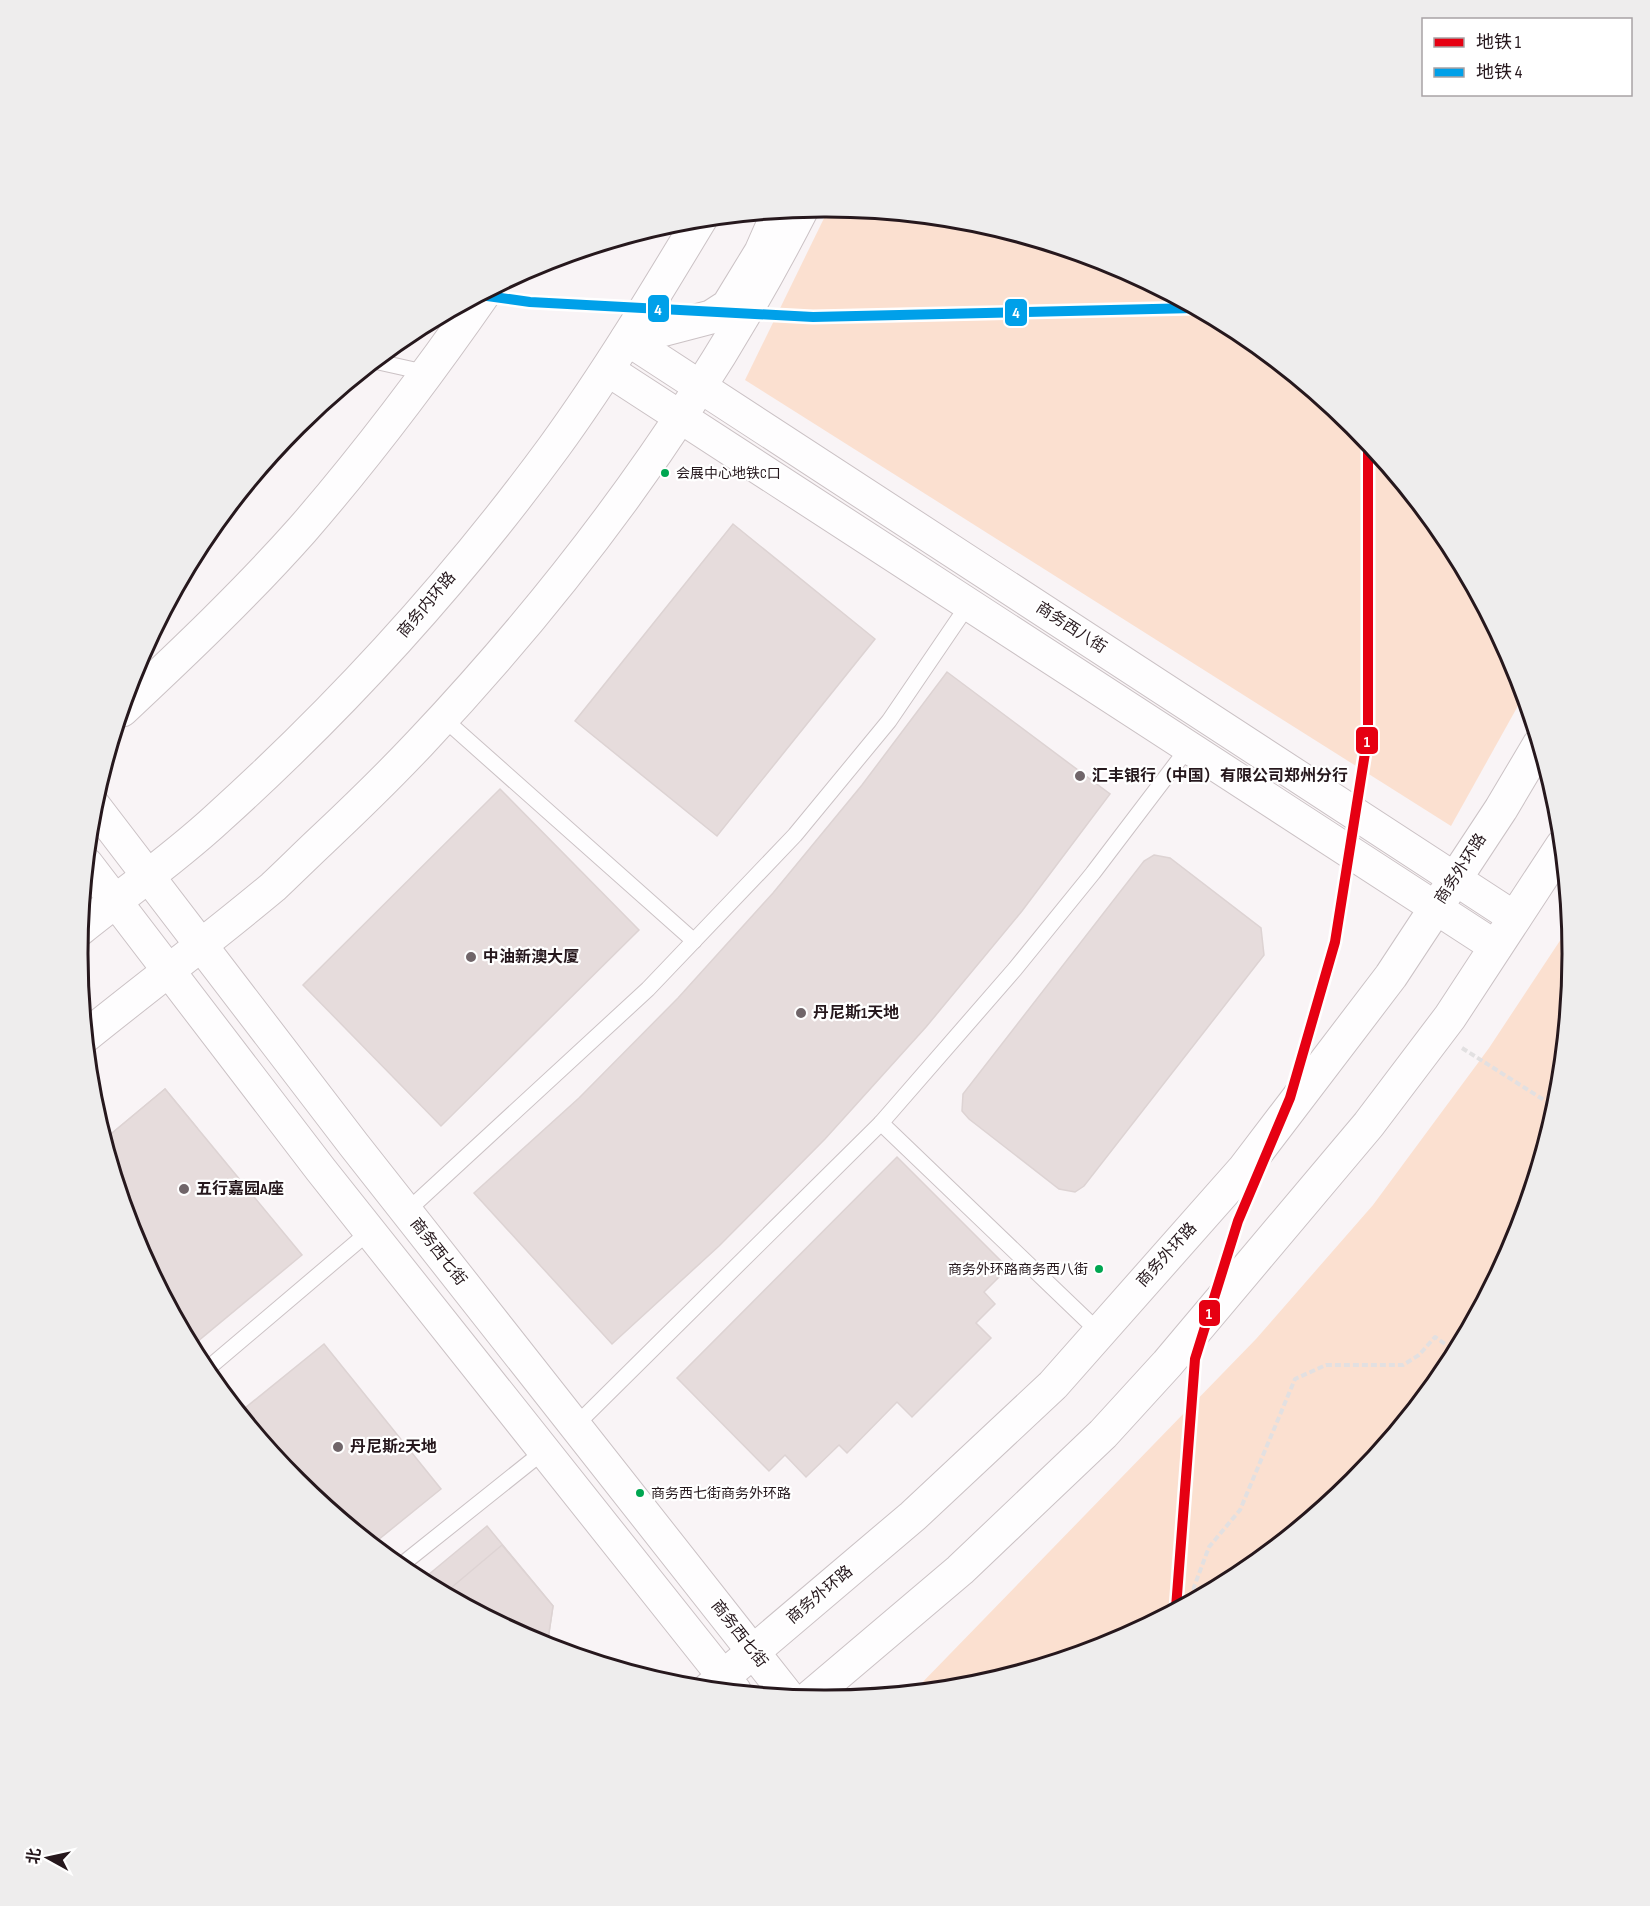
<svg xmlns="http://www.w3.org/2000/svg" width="1650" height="1906" font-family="'Sofia Sans Condensed','Noto Sans SC',sans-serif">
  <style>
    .green { fill: #fbe0d0 }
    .building { fill: #e6dcdc; stroke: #ddd3d3; stroke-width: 1.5 }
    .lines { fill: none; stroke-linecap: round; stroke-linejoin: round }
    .service-casing { stroke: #cbc2c5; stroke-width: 17 }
    .minor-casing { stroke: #cbc2c5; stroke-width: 34 }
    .tertiary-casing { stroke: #cbc2c5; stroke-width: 35 }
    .path { stroke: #e2e0e1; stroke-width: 4; stroke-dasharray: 6 3; stroke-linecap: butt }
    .service { stroke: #fefdfe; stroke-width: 15 }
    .minor { stroke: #fefdfe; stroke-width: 32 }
    .tertiary { stroke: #fefdfe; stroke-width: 33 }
    .metro-1-casing { stroke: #fff; stroke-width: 15 }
    .metro-2-casing { stroke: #fff; stroke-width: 15 }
    .metro-1 { stroke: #e60012; stroke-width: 10 }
    .metro-2 { stroke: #00a0e9; stroke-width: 10 }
    .bus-dot { fill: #00a651; stroke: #fff; stroke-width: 2 }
    .poi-dot { fill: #706569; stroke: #fff; stroke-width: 2 }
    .labels { text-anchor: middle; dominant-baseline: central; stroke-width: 4.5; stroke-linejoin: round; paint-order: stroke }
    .bus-label { font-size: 14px; fill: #26181d; stroke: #fff; text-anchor: start }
    .street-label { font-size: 16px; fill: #26181d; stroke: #fff }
    .poi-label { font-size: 16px; font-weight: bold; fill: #26181d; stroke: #fff; text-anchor: start }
    .rim { fill: none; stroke: #26181d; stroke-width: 3 }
    .line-badge { stroke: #fff; stroke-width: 2 }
    .badge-label { font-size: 16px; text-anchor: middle; font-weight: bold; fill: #fff }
  </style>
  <rect width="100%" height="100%" fill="#f9f4f6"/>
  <g class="green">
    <polygon points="830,206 971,220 1111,263 1240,332 1353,425 1446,538 1515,667 1524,695 1451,826 745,380"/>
    <polygon points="1569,927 1572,953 1558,1099 1515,1239 1446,1368 1353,1481 1240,1574 1111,1643 970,1686 914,1691 1256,1339 1373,1205 1489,1048"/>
  </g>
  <g class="building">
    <polygon points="733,524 875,639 717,836 575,721"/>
    <polygon points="947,672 1110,794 1022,911 926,1027 825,1139 719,1246 612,1344 474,1193 579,1098 678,998 773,893 862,785"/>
    <polygon points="500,789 639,930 441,1126 303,985"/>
    <polygon points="1154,855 1170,858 1261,928 1264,955 1084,1186 1075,1192 1059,1189 969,1119 962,1111 963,1094 1144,861"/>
    <polygon points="165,1089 197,1128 158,1160 164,1167 174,1159 196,1186 190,1191 204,1207 144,1256 135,1239 105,1139"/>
    <polygon points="165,1089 302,1255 192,1346 135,1239 105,1139"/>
    <polygon points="897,1157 1008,1268 984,1292 995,1304 976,1323 991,1338 912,1417 897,1402 847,1453 839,1445 806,1477 785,1455 769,1471 677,1378"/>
    <polygon points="324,1344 441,1489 373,1544 297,1481 240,1412"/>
    <polygon points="487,1526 553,1606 547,1646 539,1643 422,1580"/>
    <polygon points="502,1545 553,1606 547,1646 539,1643 445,1593"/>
  </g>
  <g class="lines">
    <g class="service-casing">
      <g id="service">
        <polyline points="374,361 428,373"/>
        <polyline points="443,718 694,941"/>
        <polyline points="881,1123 1099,1332"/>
        <polyline points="406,1212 648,989 795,835 889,721 968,605"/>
        <polyline points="206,1370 370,1231"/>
        <polyline points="575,1426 881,1123 1015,969 1093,873 1188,748"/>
        <polyline points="400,1566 544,1451"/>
      </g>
    </g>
    <g class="minor-casing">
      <g id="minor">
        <polyline points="627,339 1515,918"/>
        <polyline points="608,370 1496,947"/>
        <polyline points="93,804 354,1145 788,1696"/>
        <polyline points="87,864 321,1170 735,1691"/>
        <path d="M86 1036C148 986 212 938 273 887 289 872 305 856 321 841 355 809 388 777 420 743 570 584 703 404 803 208"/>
      </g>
    </g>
    <g class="tertiary-casing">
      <g id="tertiary">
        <polyline points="627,339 711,317 728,306 761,252 779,211"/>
        <path d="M122 710C184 652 246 593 302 530 368 454 428 374 485 292"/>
        <path d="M80 929C126 892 175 858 218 818 342 706 455 582 554 447 607 374 654 296 701 218"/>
        <polyline points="709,1689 913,1516 1053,1385 1244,1169 1391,976 1501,809 1539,745"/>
        <polyline points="809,1698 960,1570 1103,1434 1167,1364 1369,1124 1450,1017 1562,846"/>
      </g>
    </g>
    <g class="path">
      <polyline points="1462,1048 1555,1107"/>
      <polyline points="1193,1599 1194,1587 1209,1547 1240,1510 1295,1379 1326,1365 1403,1365 1419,1355 1435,1337 1455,1351"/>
    </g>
    <use href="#service" class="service"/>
    <use href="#minor" class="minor"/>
    <use href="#tertiary" class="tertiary"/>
    <g class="metro-1-casing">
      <polyline id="metro-1" points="1176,1608 1195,1359 1238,1221 1290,1098 1335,942 1368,734 1368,443"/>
    </g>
    <g class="metro-2-casing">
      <polyline id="metro-2" points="480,295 530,302 813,317 1195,308"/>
    </g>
    <use href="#metro-1" class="metro-1"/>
    <use href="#metro-2" class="metro-2"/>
  </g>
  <g class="bus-dot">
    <circle cx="665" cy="473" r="5"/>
    <circle cx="1099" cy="1269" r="5"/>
    <circle cx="640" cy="1493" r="5"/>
  </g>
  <g class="poi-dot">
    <circle cx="1080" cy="776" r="6"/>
    <circle cx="471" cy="957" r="6"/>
    <circle cx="801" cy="1013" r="6"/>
    <circle cx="184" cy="1189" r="6"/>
    <circle cx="338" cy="1447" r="6"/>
  </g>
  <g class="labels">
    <g class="bus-label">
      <text x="676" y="473">会展中心地铁C口</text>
      <text x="1088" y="1269" text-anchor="end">商务外环路商务西八街</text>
      <text x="651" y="1493">商务西七街商务外环路</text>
    </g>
    <g class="street-label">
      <text transform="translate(427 605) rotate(-50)">商务内环路</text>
      <text transform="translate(1071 628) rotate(33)">商务西八街</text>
      <text transform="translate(1461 869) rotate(-57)">商务外环路</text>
      <text transform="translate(438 1252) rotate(52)">商务西七街</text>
      <text transform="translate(1167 1255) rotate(-48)">商务外环路</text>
      <text transform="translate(820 1595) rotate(-40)">商务外环路</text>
      <text transform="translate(739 1634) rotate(52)">商务西七街</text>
    </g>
    <g class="poi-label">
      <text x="1092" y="776">汇丰银行（中国）有限公司郑州分行</text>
      <text x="483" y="957">中油新澳大厦</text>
      <text x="813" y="1013">丹尼斯1天地</text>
      <text x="196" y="1189">五行嘉园A座</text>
      <text x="350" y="1447">丹尼斯2天地</text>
    </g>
  </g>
  <path d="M0 0H1650V1906H0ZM824 217H826A736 736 0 0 1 1562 953V954A736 736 0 0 1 826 1690H824A736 736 0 0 1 88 954V953A736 736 0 0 1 824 217Z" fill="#eeeded" fill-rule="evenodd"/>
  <path class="rim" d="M824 217H826A736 736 0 0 1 1562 953V954A736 736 0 0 1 826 1690H824A736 736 0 0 1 88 954V953A736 736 0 0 1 824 217Z"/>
  <g class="line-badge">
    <rect x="647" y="294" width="23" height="29" rx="6" fill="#00a0e9"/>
    <rect x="1004" y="298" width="24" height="29" rx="6" fill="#00a0e9"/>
    <rect x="1355" y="726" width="24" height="29" rx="6" fill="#e60012"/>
    <rect x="1198" y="1299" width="23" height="28" rx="6" fill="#e60012"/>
  </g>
  <g class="badge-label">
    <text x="658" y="315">4</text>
    <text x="1016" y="318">4</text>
    <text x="1367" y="747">1</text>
    <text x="1209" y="1319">1</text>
  </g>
  <rect x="1422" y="18" width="210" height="78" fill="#ffffff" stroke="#a8a3a5" stroke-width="1.5"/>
  <rect x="1434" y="38" width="30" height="9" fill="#e60012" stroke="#a8a3a5" stroke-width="1.5"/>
  <text x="1476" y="48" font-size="18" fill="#26181d">地铁 1</text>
  <rect x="1434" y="68" width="30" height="9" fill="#00a0e9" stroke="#a8a3a5" stroke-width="1.5"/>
  <text x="1476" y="78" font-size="18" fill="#26181d">地铁 4</text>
  <g transform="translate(48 1858) rotate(278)" stroke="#ffffff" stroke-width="4.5" paint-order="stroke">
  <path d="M0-4.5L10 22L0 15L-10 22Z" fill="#26181d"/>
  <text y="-9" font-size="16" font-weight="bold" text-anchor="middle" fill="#26181d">北</text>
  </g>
</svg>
